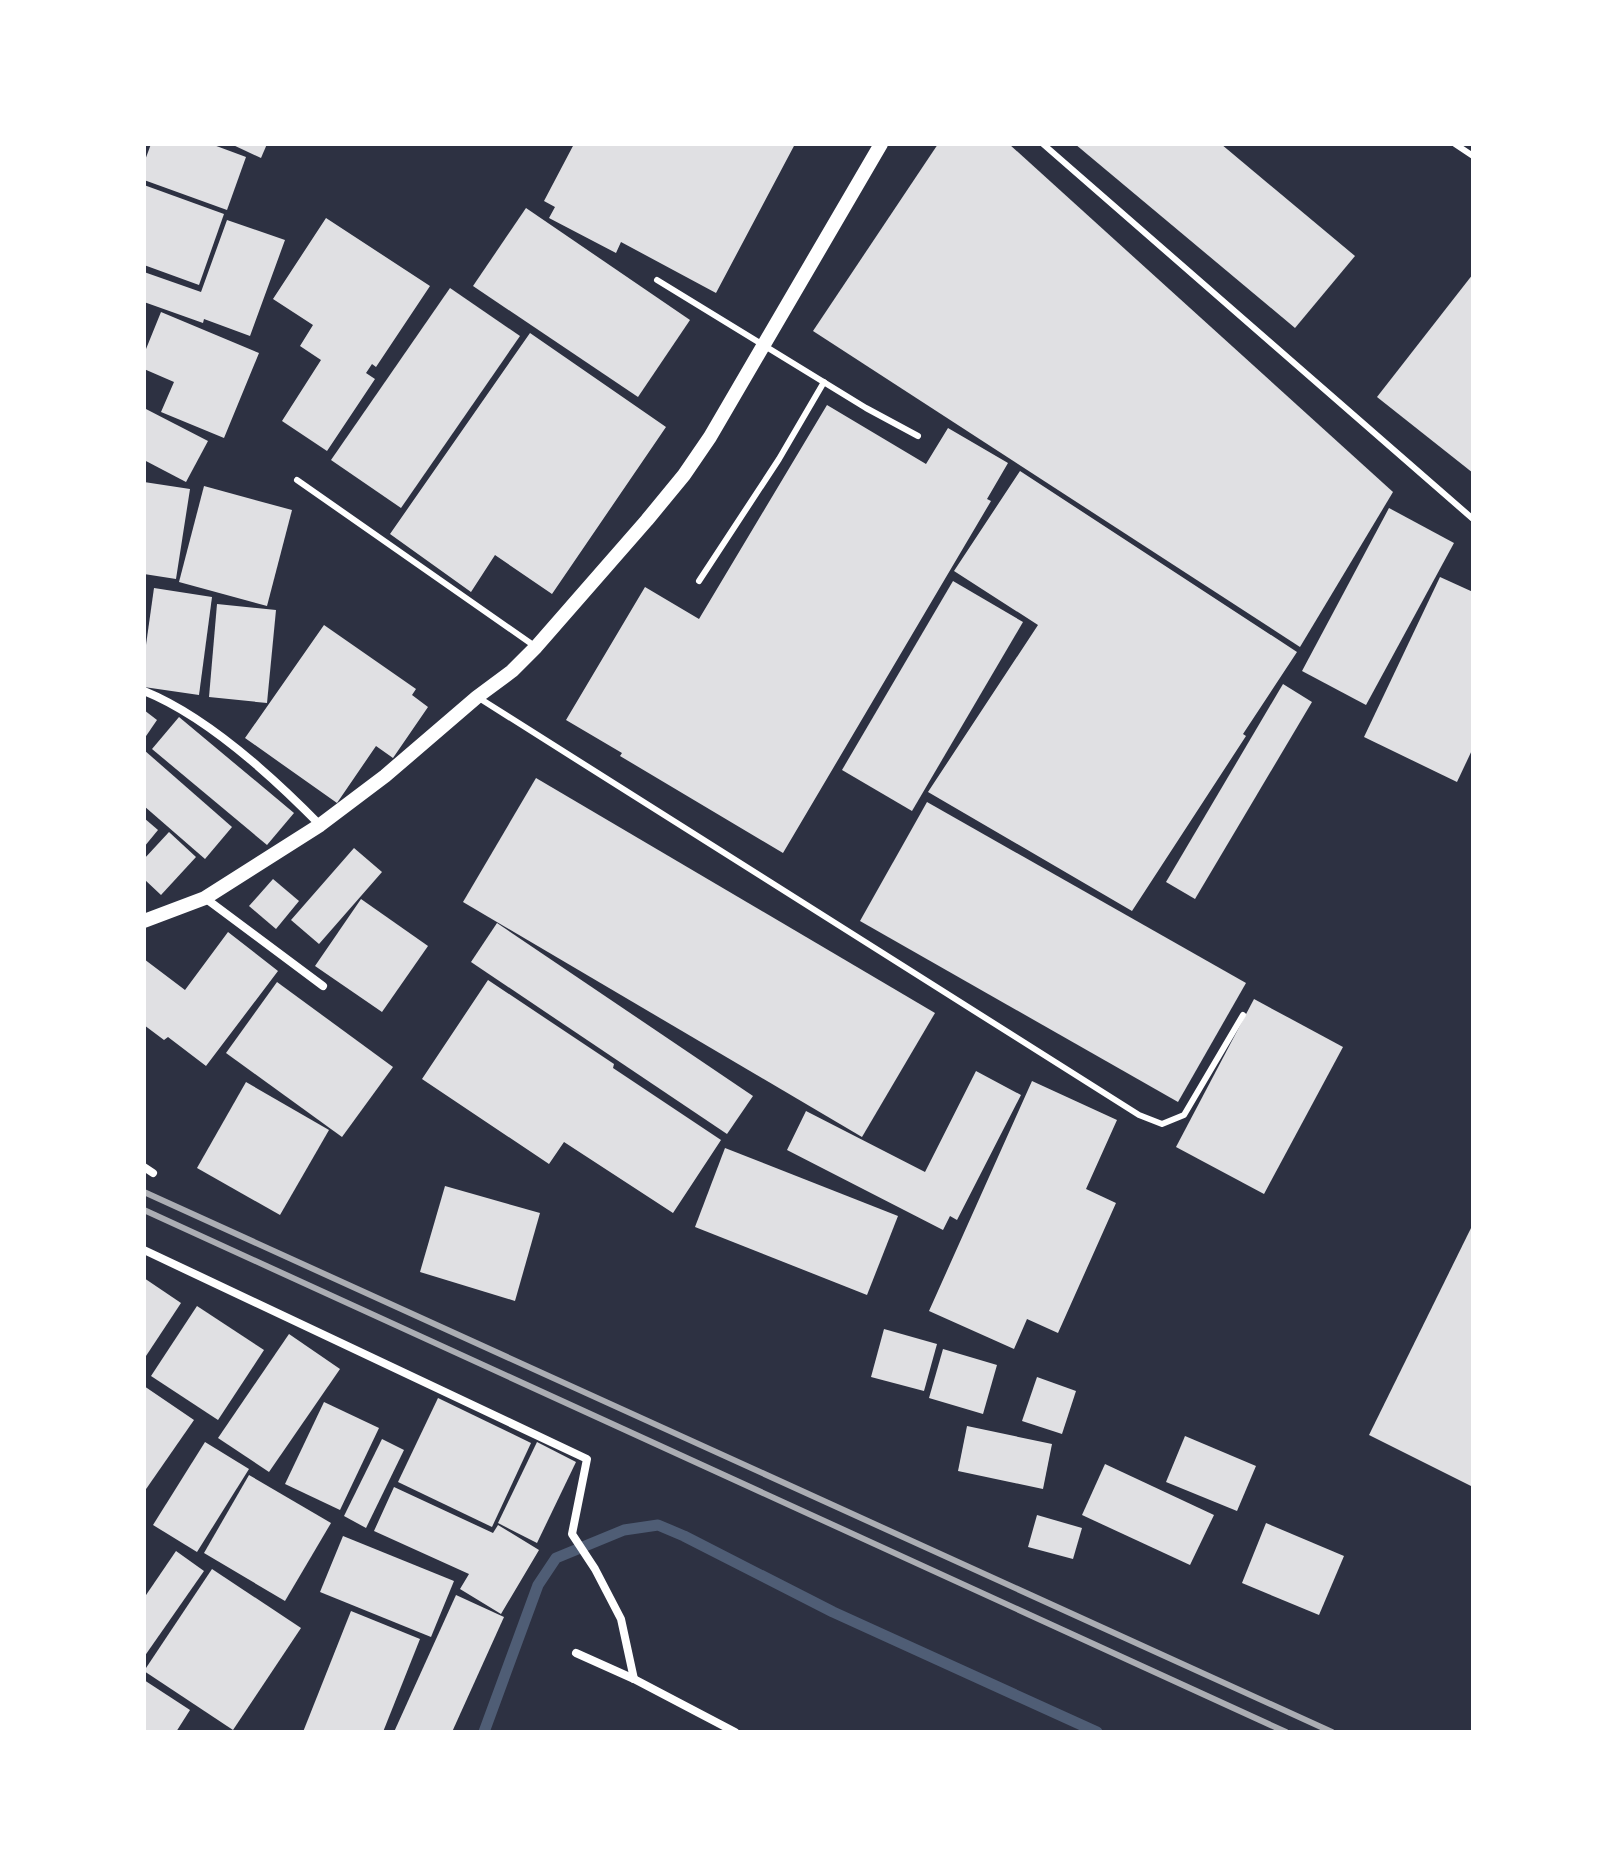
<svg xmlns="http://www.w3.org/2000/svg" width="1617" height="1876" font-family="'Exo 2',sans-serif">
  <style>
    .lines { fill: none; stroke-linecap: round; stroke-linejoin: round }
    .stream { stroke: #4f5d75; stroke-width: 11 }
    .building { fill: #e0e0e3 }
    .service { stroke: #fff; stroke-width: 6 }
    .minor { stroke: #fff; stroke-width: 8 }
    .tertiary { stroke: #fff; stroke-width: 14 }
    .rail { stroke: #abadb3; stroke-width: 6 }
  </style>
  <rect width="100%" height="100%" fill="#2d3142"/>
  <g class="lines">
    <polyline class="stream" points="484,1732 538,1585 556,1558 624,1530 658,1525 684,1536 833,1612 1097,1732"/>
  </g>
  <g class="building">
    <polygon points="151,144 211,144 246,157 227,210 144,180 144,163"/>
    <polygon points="231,144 267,144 261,158"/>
    <polygon points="574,144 795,144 716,293 621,242 616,253 549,218 555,207 544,201"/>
    <polygon points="938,144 1009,144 1393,492 1300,647 813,331"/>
    <polygon points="1075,144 1221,144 1355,256 1295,328"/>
    <polygon points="144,185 224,214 199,285 144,265"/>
    <polygon points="526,208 690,320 638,397 473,286"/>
    <polygon points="326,218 430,286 376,367 372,364 366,373 375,379 327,451 282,421 321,360 300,346 313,325 273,299"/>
    <polygon points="227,220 285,240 250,336 204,319 203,323 144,302 144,272 201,292"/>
    <polygon points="1473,274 1473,473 1377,397"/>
    <polygon points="450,288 520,336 401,508 331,460"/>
    <polygon points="161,312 259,353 224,438 161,412 174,382 144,369 144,354"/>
    <polygon points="530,333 666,427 552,594 495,555 471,592 390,534"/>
    <polygon points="827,405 926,464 948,428 1008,463 987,499 991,501 783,853 620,756 622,753 566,720 645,587 699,619"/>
    <polygon points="144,408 208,441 186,482 144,460"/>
    <polygon points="1020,471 1297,652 1243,734 1246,736 1132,911 928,792 1038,625 954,571"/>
    <polygon points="144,482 190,489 176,579 144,574"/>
    <polygon points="204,486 292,510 267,606 179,582"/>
    <polygon points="1389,508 1454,543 1366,705 1302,671"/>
    <polygon points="1440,577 1473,592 1473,748 1457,782 1364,737"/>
    <polygon points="953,581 1023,622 912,811 842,770"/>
    <polygon points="154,588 212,597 199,695 144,687 144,659"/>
    <polygon points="217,604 276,610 267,703 209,697"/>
    <polygon points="324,625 416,689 412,695 428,707 393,758 376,746 337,803 245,738"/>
    <polygon points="1283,684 1312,702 1195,899 1166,882"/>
    <polygon points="144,710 157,720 144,739"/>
    <polygon points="179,717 294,813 267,845 152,749"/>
    <polygon points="144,750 232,827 205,859 144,806"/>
    <polygon points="536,778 935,1013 862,1137 463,902"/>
    <polygon points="927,802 1246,983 1178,1102 860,921"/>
    <polygon points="144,818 158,830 144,847"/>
    <polygon points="169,832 196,857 161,895 144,879 144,859"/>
    <polygon points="354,848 382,872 319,944 291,920"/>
    <polygon points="273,879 299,901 276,929 249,906"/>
    <polygon points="361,899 428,946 382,1012 315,966"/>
    <polygon points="497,923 753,1096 727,1134 471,962"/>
    <polygon points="228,932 278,971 206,1066 168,1037 164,1040 144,1025 144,959 185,990"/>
    <polygon points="488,980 614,1064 613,1068 721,1140 673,1213 564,1142 549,1164 422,1079"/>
    <polygon points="277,982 393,1067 342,1137 226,1053"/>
    <polygon points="1254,999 1343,1047 1264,1194 1176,1147"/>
    <polygon points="976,1071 1021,1095 957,1220 950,1216 943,1230 787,1150 806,1111 925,1172"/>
    <polygon points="1032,1081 1117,1120 1086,1189 1116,1203 1058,1333 1027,1319 1014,1349 929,1311"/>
    <polygon points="246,1082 329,1130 280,1215 197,1168"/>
    <polygon points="725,1148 898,1216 867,1295 695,1227"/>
    <polygon points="445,1186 540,1213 515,1301 420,1272"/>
    <polygon points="1473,1224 1473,1487 1369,1435"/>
    <polygon points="144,1278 181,1303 144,1359"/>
    <polygon points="197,1306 264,1350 218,1420 151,1376"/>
    <polygon points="884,1329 937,1344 924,1391 871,1377"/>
    <polygon points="289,1334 340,1369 269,1472 218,1438"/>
    <polygon points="943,1349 997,1365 983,1414 929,1398"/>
    <polygon points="1037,1377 1076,1391 1062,1434 1022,1421"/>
    <polygon points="144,1386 194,1420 144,1492"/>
    <polygon points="438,1398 531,1443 492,1527 398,1482"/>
    <polygon points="324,1402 379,1428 340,1510 285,1484"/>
    <polygon points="967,1426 1052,1444 1043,1489 958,1471"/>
    <polygon points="1185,1436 1256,1466 1237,1511 1166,1482"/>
    <polygon points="382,1439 404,1450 366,1528 344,1516"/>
    <polygon points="205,1442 249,1469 197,1552 153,1525"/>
    <polygon points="537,1442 576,1462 537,1543 498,1523"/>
    <polygon points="1105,1464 1214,1515 1190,1565 1082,1515"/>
    <polygon points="249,1475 331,1523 285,1601 204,1553"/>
    <polygon points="394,1487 493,1533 498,1525 539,1550 501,1614 460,1589 469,1574 374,1531"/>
    <polygon points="1037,1515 1082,1528 1073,1559 1028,1547"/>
    <polygon points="1266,1523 1344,1556 1319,1615 1242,1583"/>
    <polygon points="343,1536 454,1581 431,1637 320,1592"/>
    <polygon points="176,1551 204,1571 144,1657 144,1598"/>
    <polygon points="212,1569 301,1628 233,1730 144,1671"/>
    <polygon points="456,1595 504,1617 452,1732 394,1732"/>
    <polygon points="351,1611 420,1639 383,1732 303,1732"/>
    <polygon points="144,1680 190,1710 176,1732 144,1732"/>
  </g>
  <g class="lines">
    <g class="service">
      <polyline points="1043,144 1473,519"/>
      <polyline points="1455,144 1473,156"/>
      <polyline points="657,280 866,408 918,436"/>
      <polyline points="297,480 536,647"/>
      <polyline points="699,581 779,459 824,382"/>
      <polyline points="479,698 1139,1115 1162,1124 1184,1115 1243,1015"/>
    </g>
    <g class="minor">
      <path d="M144 691C206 716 273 777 320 825"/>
      <polyline points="205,898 323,986"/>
      <polyline points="144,1167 153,1173"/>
      <polyline points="144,1250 587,1459 572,1534 595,1569 621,1619 634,1679"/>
      <polyline points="576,1653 634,1679 735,1732"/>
    </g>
    <polyline class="tertiary" points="144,921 205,898 320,825 385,776 477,697 512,671 536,647 647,520 684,475 710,437 881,144"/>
    <g class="rail">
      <polyline points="144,1192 1332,1732"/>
      <polyline points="144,1210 1286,1732"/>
    </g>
  </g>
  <rect width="1617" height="1876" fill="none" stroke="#ffffff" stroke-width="292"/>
</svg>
